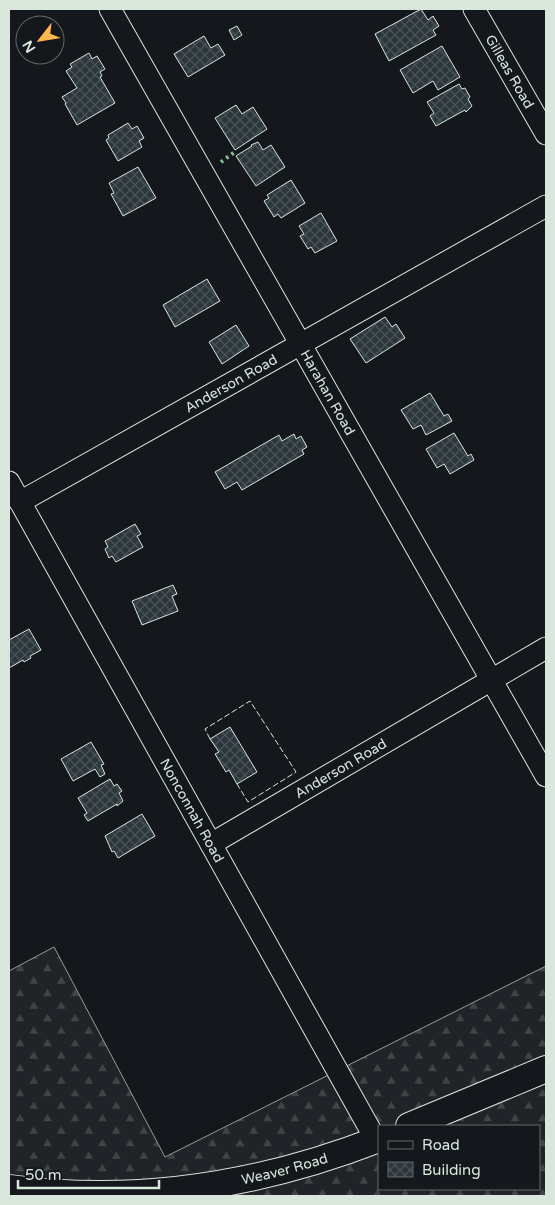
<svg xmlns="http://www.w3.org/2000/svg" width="555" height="1205" font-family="'Varela Round',sans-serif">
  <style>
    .forest { fill: url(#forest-firs); stroke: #939e99; fill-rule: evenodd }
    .building { fill: url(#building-cross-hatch); stroke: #d8e6dc }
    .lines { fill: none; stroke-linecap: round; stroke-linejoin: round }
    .minor-casing { stroke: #d8e6dc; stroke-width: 23 }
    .major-casing { stroke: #d8e6dc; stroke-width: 28 }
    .minor { stroke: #14181c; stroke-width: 21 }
    .major { stroke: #14181c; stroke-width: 26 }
    .hedge { stroke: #8ac095; stroke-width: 4; stroke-dasharray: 2.5 4; stroke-linecap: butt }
    .fence { stroke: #d8e6dc; stroke-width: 1; stroke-dasharray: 6 2.5; stroke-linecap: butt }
    .labels { text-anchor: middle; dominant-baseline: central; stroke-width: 4; stroke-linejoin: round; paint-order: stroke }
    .street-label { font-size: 14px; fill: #d8e6dc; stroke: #14181c }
  </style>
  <defs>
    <pattern id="forest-firs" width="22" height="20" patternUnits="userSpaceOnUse" patternTransform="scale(1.25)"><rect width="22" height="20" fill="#202428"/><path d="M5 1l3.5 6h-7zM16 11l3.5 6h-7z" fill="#404447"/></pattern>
    <pattern id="building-cross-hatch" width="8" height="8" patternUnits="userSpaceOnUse" patternTransform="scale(1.25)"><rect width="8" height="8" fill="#2c363c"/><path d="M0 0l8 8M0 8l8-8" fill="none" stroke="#4a5358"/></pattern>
  </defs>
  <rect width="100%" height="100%" fill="#14181c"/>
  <path class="forest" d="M54 947 165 1157 546 966V1196H9V971ZM379 1126H539V1189H379Z"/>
  <g class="building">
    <polygon points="421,9 428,20 433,16 439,26 433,30 436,35 389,61 375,34"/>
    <polygon points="237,26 242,35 234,40 229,30"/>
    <polygon points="204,36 211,48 218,44 225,55 188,77 174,54"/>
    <polygon points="442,46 460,77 438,90 433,81 413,93 400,70"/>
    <polygon points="89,53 92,59 97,56 105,69 100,72 102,76 100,77 115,103 77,125 65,104 66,103 62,97 77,88 66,71 72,67 70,64"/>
    <polygon points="459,84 462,89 465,88 470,97 468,99 472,106 466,112 465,110 436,126 430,116 434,113 427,102"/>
    <polygon points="236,105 242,114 253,107 267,129 235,150 215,118"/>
    <polygon points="128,123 132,129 137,126 144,138 139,141 142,147 118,161 106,140 109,138 108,135"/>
    <polygon points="258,142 263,150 271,145 285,167 256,186 236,156 252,146 251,145"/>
    <polygon points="138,167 156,198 123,216 111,194 114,193 109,183"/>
    <polygon points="291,180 305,203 281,218 278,214 274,217 264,201 269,198 267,195"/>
    <polygon points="321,213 337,241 315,253 311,247 308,249 300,236 304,234 299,226"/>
    <polygon points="207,279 220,301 175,327 163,305"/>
    <polygon points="385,317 392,327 396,324 405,338 366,363 350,339"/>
    <polygon points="236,325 249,346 222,364 209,342"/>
    <polygon points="430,393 444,416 448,414 452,421 426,435 421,425 413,429 401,410"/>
    <polygon points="454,433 468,456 471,454 474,460 450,474 444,464 437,468 426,449"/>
    <polygon points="294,434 296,439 301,436 307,447 302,450 304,454 242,490 237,482 225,489 215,472 279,435 282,441"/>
    <polygon points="135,524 141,534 137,536 143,547 116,562 112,556 109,558 105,549 108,547 105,541"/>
    <polygon points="173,585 177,594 172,596 178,611 142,625 132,601"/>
    <polygon points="29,629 41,650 30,656 31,658 24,662 23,660 9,668 9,640"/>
    <polygon points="230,727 257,772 237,784 229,770 226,772 215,754 219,752 210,739"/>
    <polygon points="91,742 104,764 101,765 105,774 100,777 95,769 73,781 61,759"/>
    <polygon points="110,779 114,786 117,784 122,791 119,793 123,801 117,806 117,804 88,821 84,815 87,813 78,798"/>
    <polygon points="142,814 155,836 118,858 114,851 112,852 105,836"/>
  </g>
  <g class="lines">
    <g class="minor-casing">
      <g id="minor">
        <path id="s1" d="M110 9 546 776"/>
        <path id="s2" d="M474 9 546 134"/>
        <path id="s3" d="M9 482 376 1140"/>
        <path id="s4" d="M20 502 546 206"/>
        <path id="s5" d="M211 844 546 648"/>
      </g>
    </g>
    <g class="major-casing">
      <g id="major">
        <polyline points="409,1126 546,1069"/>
        <path id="s6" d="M9 1188C135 1205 261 1185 379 1139"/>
      </g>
    </g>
    <use href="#minor" class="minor"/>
    <use href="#major" class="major"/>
    <polyline class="hedge" points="221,162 236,151"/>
    <polyline class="fence" points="210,739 205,729 250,701 296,772 248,802 237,784"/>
  </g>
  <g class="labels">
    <g class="street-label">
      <text stroke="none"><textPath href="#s2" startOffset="72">Gilleas Road</textPath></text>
      <text stroke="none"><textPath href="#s4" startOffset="242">Anderson Road</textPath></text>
      <text stroke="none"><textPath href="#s1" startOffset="441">Harahan Road</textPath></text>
      <text stroke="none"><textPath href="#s5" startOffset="150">Anderson Road</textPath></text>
      <text stroke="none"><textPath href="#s3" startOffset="376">Nonconnah Road</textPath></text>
      <text stroke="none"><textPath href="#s6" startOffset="278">Weaver Road</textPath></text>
    </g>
  </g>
  <rect width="555" height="1205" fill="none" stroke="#d8e6dc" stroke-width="20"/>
  <rect x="378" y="1125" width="162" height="65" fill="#14181c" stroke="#626a69"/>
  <rect x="388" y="1141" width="25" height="8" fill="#14181c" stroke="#626a69"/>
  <text x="422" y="1150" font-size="15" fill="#d8e6dc">Road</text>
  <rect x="388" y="1162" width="25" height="15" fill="url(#building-cross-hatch)" stroke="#626a69"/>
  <text x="422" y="1175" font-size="15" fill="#d8e6dc">Building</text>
  <g transform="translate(40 40) rotate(239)"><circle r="24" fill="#14181c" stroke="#626a69"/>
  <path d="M0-4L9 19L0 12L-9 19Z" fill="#ffb74d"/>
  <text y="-8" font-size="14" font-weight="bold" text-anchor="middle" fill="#d8e6dc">N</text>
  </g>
  <path d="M18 1180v8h141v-8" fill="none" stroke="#d8e6dc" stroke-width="2.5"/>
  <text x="25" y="1180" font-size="15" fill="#d8e6dc" stroke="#14181c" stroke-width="4" paint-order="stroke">50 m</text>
</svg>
